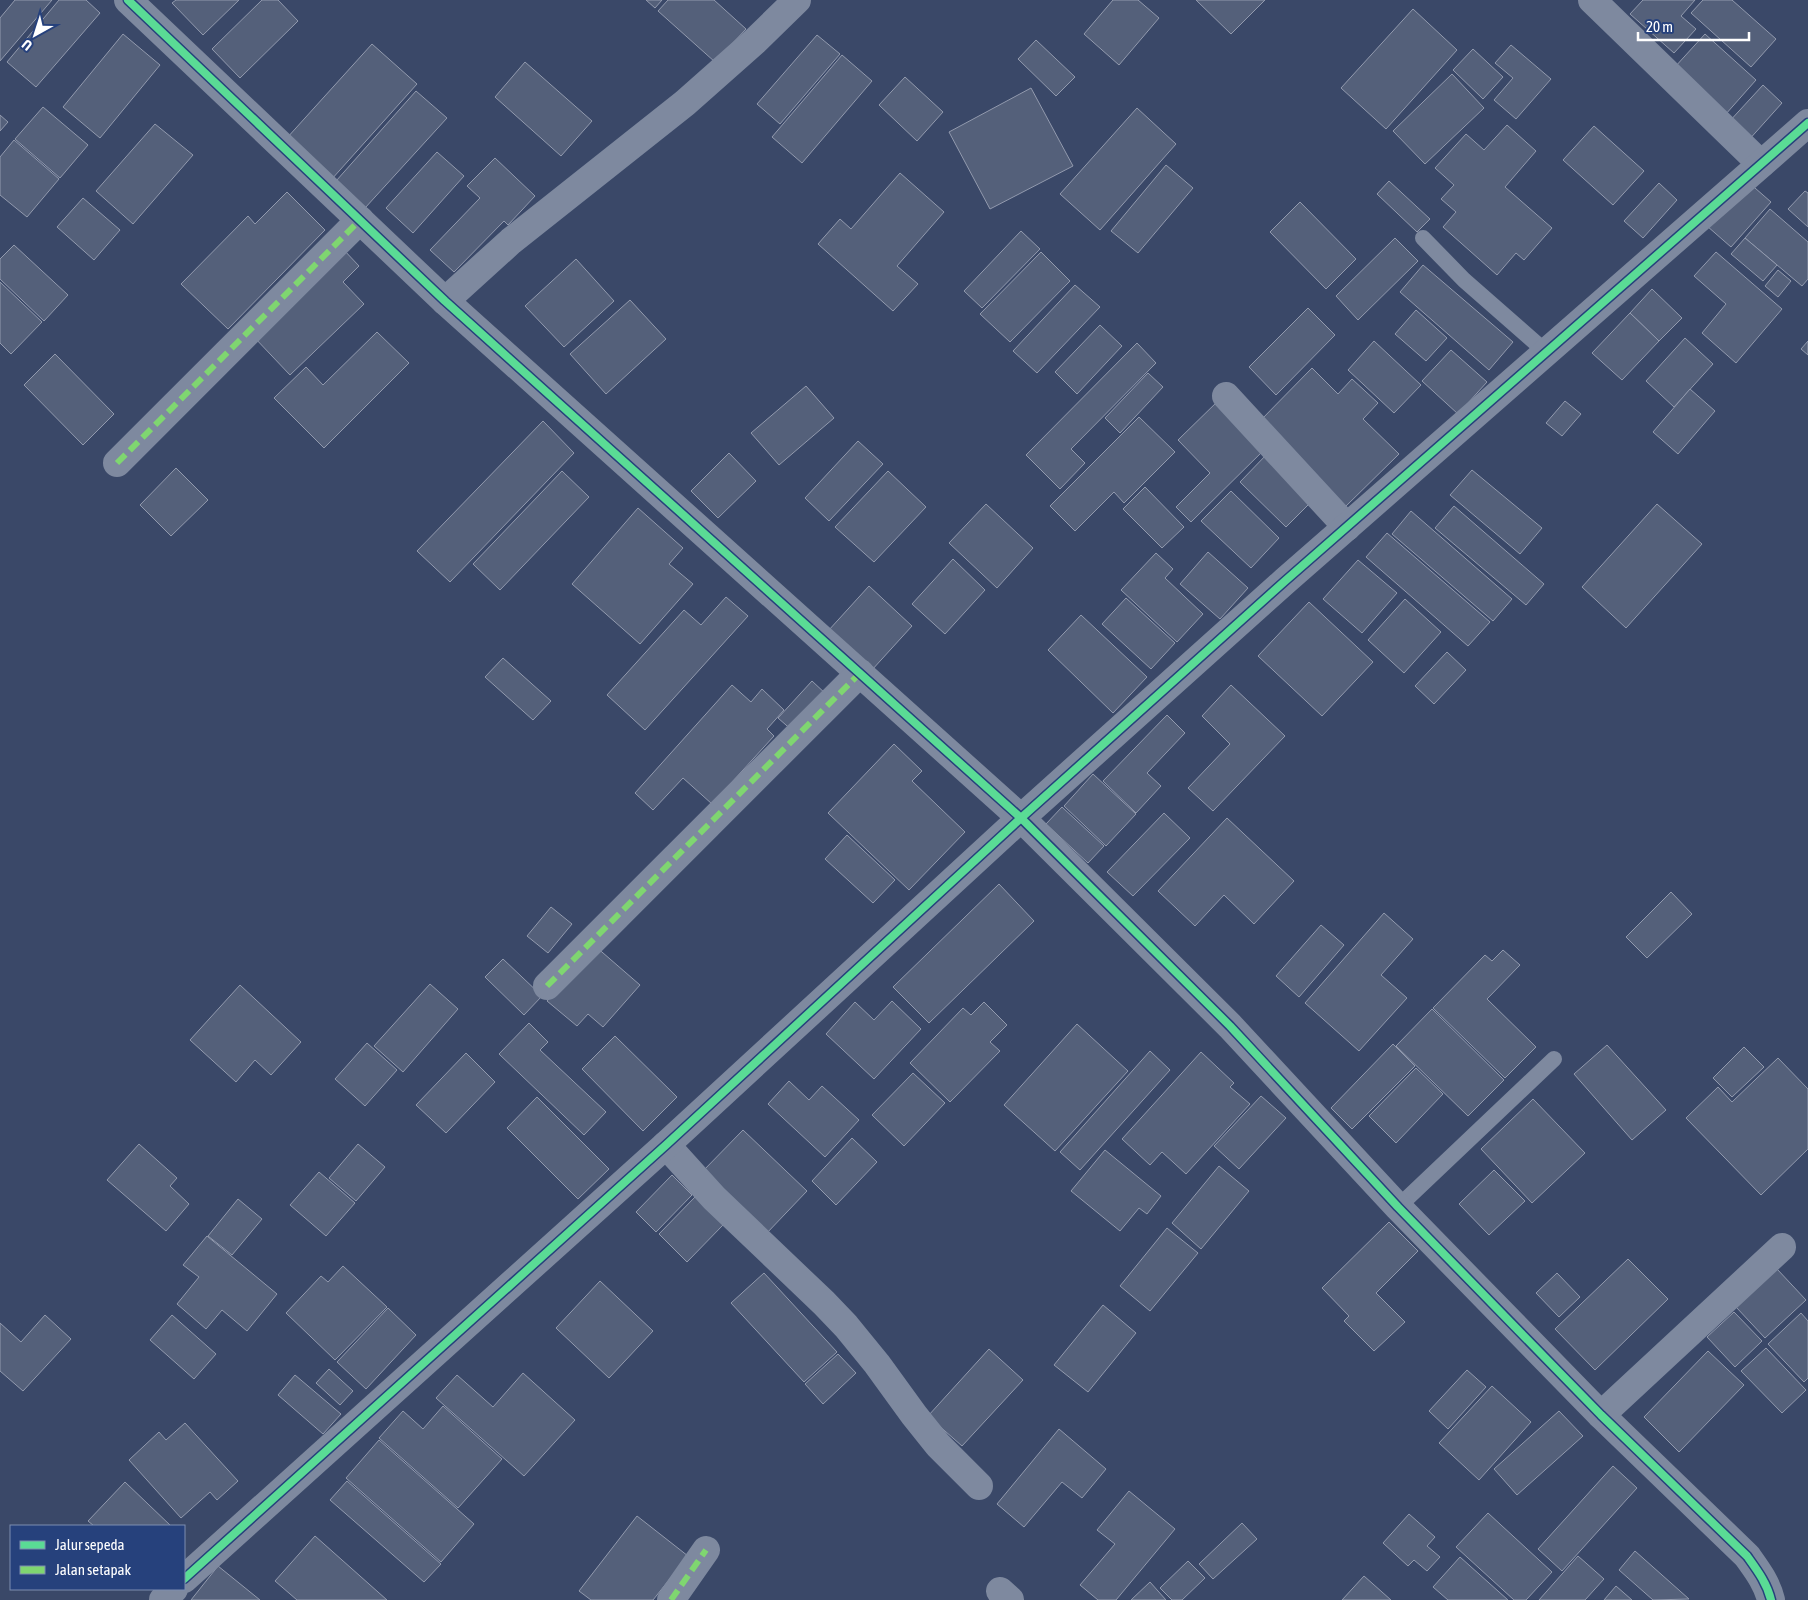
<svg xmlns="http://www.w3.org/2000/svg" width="1808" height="1600" font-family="'Asap Condensed',sans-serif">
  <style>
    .building { fill: #54607a; stroke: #929aae }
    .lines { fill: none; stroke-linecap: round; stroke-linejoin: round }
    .service { stroke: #7e899f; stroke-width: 16 }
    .minor { stroke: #7e899f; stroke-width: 28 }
    .quiet { stroke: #7fd670; stroke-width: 6; stroke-dasharray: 12 6; stroke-linecap: butt }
    .cycleway-casing { stroke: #26417c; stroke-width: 11 }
    .cycleway { stroke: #5adb95; stroke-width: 8 }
  </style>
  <rect width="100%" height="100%" fill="#3a4868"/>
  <g class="building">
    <polygon points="15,0 52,0 0,61 0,18"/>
    <polygon points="59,0 86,0 100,13 36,87 7,62"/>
    <polygon points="176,0 239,0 203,35 172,3"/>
    <polygon points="262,0 278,0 298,21 240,78 212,49"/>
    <polygon points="646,0 662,0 655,8"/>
    <polygon points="668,0 714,0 746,29 715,62 658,11"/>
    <polygon points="1113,0 1138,0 1159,18 1119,65 1084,34"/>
    <polygon points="1196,0 1265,0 1231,34"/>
    <polygon points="1643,0 1695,0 1681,16 1696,29 1674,53 1630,14"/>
    <polygon points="1703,0 1732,0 1776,39 1751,67 1691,13"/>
    <polygon points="1413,9 1457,50 1386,129 1341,88"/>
    <polygon points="123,34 160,65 100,138 63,107"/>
    <polygon points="1705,34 1756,80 1725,115 1674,68"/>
    <polygon points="817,35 840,54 780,124 757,104"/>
    <polygon points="1036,40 1075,77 1056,96 1018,59"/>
    <polygon points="372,44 417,84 331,180 286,139"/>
    <polygon points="1511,45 1551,79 1516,119 1494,100 1513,78 1495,63"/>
    <polygon points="1473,49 1503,77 1483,99 1453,70"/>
    <polygon points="842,55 872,81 802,163 772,137"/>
    <polygon points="525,62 592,121 561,156 495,97"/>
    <polygon points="1452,74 1484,108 1425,164 1393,131"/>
    <polygon points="905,77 943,112 917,141 879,105"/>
    <polygon points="1763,85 1782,103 1747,142 1727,124"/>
    <polygon points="1031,88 1073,166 990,209 949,132"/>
    <polygon points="416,91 447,118 365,208 336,181"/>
    <polygon points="43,107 88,145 60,178 15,139"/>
    <polygon points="1137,108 1176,144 1100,230 1060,194"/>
    <polygon points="0,115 8,122 0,131"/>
    <polygon points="155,124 193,155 133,224 96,191"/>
    <polygon points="1507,125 1536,151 1505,187 1552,228 1524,260 1516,253 1497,275 1443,227 1456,212 1441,199 1454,185 1435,168 1466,134 1484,150"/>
    <polygon points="1594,126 1644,171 1613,205 1563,160"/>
    <polygon points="14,140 59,179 27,217 0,195 0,157"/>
    <polygon points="437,152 464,176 413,233 386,208"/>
    <polygon points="495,158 535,196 508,225 504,221 454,272 430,250 480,198 467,186"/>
    <polygon points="1166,165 1193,188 1138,253 1111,231"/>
    <polygon points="900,173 944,212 897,266 918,284 893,311 818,244 840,219 851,229"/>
    <polygon points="1389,181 1430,219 1417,232 1377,194"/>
    <polygon points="1747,181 1771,202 1731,247 1707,226"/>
    <polygon points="1659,183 1677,200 1643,238 1624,221"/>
    <polygon points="1805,191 1808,193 1808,227 1788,209"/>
    <polygon points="287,192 325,230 228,329 181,284 248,216 255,224"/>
    <polygon points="83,198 120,230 94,260 57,227"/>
    <polygon points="1300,202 1356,259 1326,289 1270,232"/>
    <polygon points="1770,209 1808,242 1808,279 1802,286 1745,238"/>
    <polygon points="1021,231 1040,249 982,308 964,291"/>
    <polygon points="1395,238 1418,261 1358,320 1336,296"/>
    <polygon points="1745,238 1777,265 1763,281 1731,254"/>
    <polygon points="14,245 68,295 44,321 0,279 0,259"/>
    <polygon points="343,249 359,266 343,282 364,304 290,375 253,336"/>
    <polygon points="1041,252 1070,281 1010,342 980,314"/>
    <polygon points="1716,252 1782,309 1736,363 1702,333 1726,304 1694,276"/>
    <polygon points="576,259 614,301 564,347 525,306"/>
    <polygon points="1423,265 1513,342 1489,370 1400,292"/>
    <polygon points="1778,270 1791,281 1778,297 1765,286"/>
    <polygon points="0,282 42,322 11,354 0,343"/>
    <polygon points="1075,285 1100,307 1037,373 1013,351"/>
    <polygon points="1652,289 1682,318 1659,341 1630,313"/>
    <polygon points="630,300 666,339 606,394 570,354"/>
    <polygon points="1308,308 1335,335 1276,395 1249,367"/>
    <polygon points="1416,310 1447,338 1426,361 1395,334"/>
    <polygon points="1630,313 1659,341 1622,380 1592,353"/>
    <polygon points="1100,325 1122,346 1077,394 1055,372"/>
    <polygon points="377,332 409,363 324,448 274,398 306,367 323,385"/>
    <polygon points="1685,338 1713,364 1674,407 1646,381"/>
    <polygon points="1374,341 1421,385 1394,413 1348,370"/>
    <polygon points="1808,341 1808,355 1801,349"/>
    <polygon points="1137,343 1156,363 1071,449 1085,463 1060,489 1026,455"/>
    <polygon points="1451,350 1487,382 1458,414 1422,381"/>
    <polygon points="55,354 114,414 83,445 24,385"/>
    <polygon points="1312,368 1338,394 1352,379 1378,403 1363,419 1399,454 1344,508 1258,423"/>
    <polygon points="1148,373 1163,387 1120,433 1105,418"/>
    <polygon points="806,386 834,418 779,465 751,433"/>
    <polygon points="1690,389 1715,411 1678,454 1653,432"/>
    <polygon points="1220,399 1267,447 1191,522 1176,507 1210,473 1178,440"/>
    <polygon points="1565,401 1581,414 1562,436 1546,423"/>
    <polygon points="1139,417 1175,452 1124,503 1114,492 1075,531 1050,506"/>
    <polygon points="543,421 574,453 450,582 417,551"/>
    <polygon points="858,441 883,464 829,521 805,498"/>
    <polygon points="729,453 756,481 718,518 691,491"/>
    <polygon points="1268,453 1314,499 1286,527 1240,482"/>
    <polygon points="176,468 208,500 171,536 140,505"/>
    <polygon points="1472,470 1542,528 1520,554 1450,495"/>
    <polygon points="562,471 589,497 500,590 473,564"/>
    <polygon points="888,471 926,507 874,562 835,527"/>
    <polygon points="1145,487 1184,527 1162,548 1123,509"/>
    <polygon points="1231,491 1279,538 1251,568 1201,521"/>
    <polygon points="986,504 1033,548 997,588 949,543"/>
    <polygon points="1657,504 1702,544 1626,628 1582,587"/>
    <polygon points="1454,506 1544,584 1526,605 1435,528"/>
    <polygon points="638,508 683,548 669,564 693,584 640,644 572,584"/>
    <polygon points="1411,511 1512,599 1493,621 1392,534"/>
    <polygon points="1387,533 1490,622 1468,646 1366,557"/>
    <polygon points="1208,552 1248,588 1220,619 1180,584"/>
    <polygon points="1156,553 1173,569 1165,578 1203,614 1177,642 1121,590"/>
    <polygon points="953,559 985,590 945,634 912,604"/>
    <polygon points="1358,560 1397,593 1362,633 1323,599"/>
    <polygon points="869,586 912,626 871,671 828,631"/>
    <polygon points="726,597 748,616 645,730 607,695 684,610 701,625"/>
    <polygon points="1126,598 1175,643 1151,669 1102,624"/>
    <polygon points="1405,599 1441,632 1404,673 1368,640"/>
    <polygon points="1309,602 1373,662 1322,716 1258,656"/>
    <polygon points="1081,615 1147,677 1113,713 1048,650"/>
    <polygon points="1447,652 1466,670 1434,704 1415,686"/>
    <polygon points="503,658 551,701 533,720 485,677"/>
    <polygon points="812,681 827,695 794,732 778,718"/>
    <polygon points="732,685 751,702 762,689 784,710 767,729 774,736 712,804 683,778 653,810 635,793"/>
    <polygon points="1231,685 1285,736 1213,811 1188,788 1230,744 1202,716"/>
    <polygon points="1167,715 1185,733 1147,773 1161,786 1136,813 1103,781"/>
    <polygon points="894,744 922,771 912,781 965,832 909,890 828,813"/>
    <polygon points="1093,774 1136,814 1106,846 1064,806"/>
    <polygon points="1062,807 1104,846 1088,863 1046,824"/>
    <polygon points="1164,813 1190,838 1133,896 1107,872"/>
    <polygon points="1227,818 1294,881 1254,924 1224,895 1195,926 1158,891"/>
    <polygon points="847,835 895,880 873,903 825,859"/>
    <polygon points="999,884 1034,921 929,1023 893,987"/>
    <polygon points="1671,892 1692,914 1647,958 1626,937"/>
    <polygon points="551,907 572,924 548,953 527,936"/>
    <polygon points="1384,913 1413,939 1381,975 1407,998 1359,1051 1305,1003"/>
    <polygon points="1321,925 1344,945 1299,997 1276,976"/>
    <polygon points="595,946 640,985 603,1027 588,1014 577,1026 547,1001"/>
    <polygon points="1503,950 1520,965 1487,999 1536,1047 1505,1078 1433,1008 1485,955 1492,961"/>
    <polygon points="503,959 542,996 524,1015 485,977"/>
    <polygon points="430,984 458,1009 403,1072 374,1046"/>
    <polygon points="240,985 301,1042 271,1075 255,1060 236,1082 190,1040"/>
    <polygon points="892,1001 921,1029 874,1079 826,1034 855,1002 874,1020"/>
    <polygon points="984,1002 1007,1025 990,1042 1000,1051 950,1102 910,1063 963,1008 971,1015"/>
    <polygon points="1432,1009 1504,1080 1468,1116 1396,1046"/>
    <polygon points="529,1023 548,1042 540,1050 606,1112 584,1135 499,1054"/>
    <polygon points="1077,1024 1128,1071 1055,1151 1004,1105"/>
    <polygon points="615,1036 677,1097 643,1131 582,1069"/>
    <polygon points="367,1043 397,1070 365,1106 335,1079"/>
    <polygon points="1393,1044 1415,1066 1352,1129 1331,1108"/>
    <polygon points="1607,1045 1666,1110 1632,1140 1574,1074"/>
    <polygon points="1744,1047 1764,1067 1732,1097 1713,1078"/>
    <polygon points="1150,1051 1170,1070 1080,1170 1060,1152"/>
    <polygon points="1201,1052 1234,1083 1230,1087 1250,1104 1186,1174 1162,1152 1150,1165 1122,1139"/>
    <polygon points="466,1053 495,1082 446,1133 416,1105"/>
    <polygon points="1778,1058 1808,1089 1808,1149 1761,1195 1686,1118 1718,1087 1732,1102"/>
    <polygon points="1416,1068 1443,1094 1396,1143 1369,1116"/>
    <polygon points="913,1073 945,1103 904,1146 872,1115"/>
    <polygon points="789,1081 809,1100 822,1086 859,1120 825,1157 768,1104"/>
    <polygon points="1261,1096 1286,1118 1239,1169 1214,1146"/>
    <polygon points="537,1097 609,1169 578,1199 507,1128"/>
    <polygon points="1533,1099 1585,1153 1532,1203 1481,1149"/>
    <polygon points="743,1130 807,1191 765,1235 701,1173"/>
    <polygon points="852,1138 877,1162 836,1205 812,1181"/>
    <polygon points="139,1144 177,1178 170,1186 189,1204 166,1231 107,1180"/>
    <polygon points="358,1144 385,1167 356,1201 329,1178"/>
    <polygon points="1105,1150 1161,1196 1147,1214 1139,1208 1120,1231 1071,1191"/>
    <polygon points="1219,1166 1249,1191 1201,1249 1172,1223"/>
    <polygon points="1494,1170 1525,1201 1489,1235 1459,1204"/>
    <polygon points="319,1172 355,1203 326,1236 290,1205"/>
    <polygon points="672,1175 692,1195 656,1232 636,1212"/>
    <polygon points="695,1197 723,1225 687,1262 659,1234"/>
    <polygon points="238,1199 262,1219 232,1255 208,1236"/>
    <polygon points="1389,1222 1418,1251 1376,1293 1405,1322 1374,1351 1344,1321 1349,1316 1322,1288"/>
    <polygon points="1167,1228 1198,1253 1150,1311 1120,1286"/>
    <polygon points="207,1236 277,1294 247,1331 222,1310 206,1329 177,1304 199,1277 183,1265"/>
    <polygon points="1628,1259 1668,1299 1595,1370 1555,1329"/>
    <polygon points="343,1266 387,1307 335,1360 286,1313 321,1276 328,1282"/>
    <polygon points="1777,1269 1806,1300 1765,1338 1736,1307"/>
    <polygon points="764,1273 837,1352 804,1382 731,1303"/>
    <polygon points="1557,1273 1580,1297 1559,1317 1536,1293"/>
    <polygon points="600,1281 653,1331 609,1378 556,1328"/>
    <polygon points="1103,1305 1136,1333 1088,1392 1054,1365"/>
    <polygon points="388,1308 416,1335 366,1389 337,1362"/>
    <polygon points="1734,1312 1762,1341 1735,1367 1707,1337"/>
    <polygon points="1801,1313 1808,1321 1808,1378 1804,1382 1768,1344"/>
    <polygon points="45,1315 71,1339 23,1391 0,1371 0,1323 21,1342"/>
    <polygon points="172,1315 216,1354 194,1379 150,1340"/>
    <polygon points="1766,1348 1806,1390 1782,1413 1741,1371"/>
    <polygon points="989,1349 1023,1380 962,1446 928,1416"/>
    <polygon points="1708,1351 1744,1385 1679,1452 1644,1417"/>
    <polygon points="838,1354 856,1373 823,1404 805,1384"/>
    <polygon points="329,1369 353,1391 340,1405 316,1383"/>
    <polygon points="1467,1370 1486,1387 1448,1429 1429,1411"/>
    <polygon points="523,1373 575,1420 524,1476 436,1398 457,1375 493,1407"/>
    <polygon points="295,1375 341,1414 323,1434 278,1395"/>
    <polygon points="1492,1386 1531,1422 1479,1480 1439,1443"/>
    <polygon points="443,1406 502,1459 458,1508 379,1438 403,1411 423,1429"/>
    <polygon points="1559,1411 1583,1436 1517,1495 1494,1469"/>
    <polygon points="185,1423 238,1481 217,1500 210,1492 181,1518 129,1460 159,1432 166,1440"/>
    <polygon points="1059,1429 1106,1469 1082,1498 1062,1482 1024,1527 997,1504"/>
    <polygon points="379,1440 474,1524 441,1562 346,1478"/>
    <polygon points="1613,1466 1637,1488 1562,1571 1538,1549"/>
    <polygon points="347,1481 441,1564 424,1582 330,1500"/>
    <polygon points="125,1482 171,1526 94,1526 88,1521"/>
    <polygon points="1129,1491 1175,1529 1116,1600 1098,1600 1080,1585 1115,1544 1097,1530"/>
    <polygon points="1488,1513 1552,1572 1526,1600 1514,1600 1456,1547"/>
    <polygon points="1409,1514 1435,1537 1427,1546 1440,1557 1427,1571 1414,1560 1408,1566 1383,1543"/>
    <polygon points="637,1516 688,1556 653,1600 591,1600 579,1591"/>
    <polygon points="1242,1523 1257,1539 1213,1579 1199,1564"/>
    <polygon points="315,1536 387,1600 297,1600 275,1581"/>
    <polygon points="1635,1551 1689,1599 1653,1600 1619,1570"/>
    <polygon points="1578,1556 1604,1579 1585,1600 1539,1600"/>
    <polygon points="1460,1557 1508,1600 1448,1600 1433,1587"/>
    <polygon points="1188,1561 1205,1578 1182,1600 1172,1600 1160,1588"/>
    <polygon points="218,1566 260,1600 191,1600"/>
    <polygon points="1364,1576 1391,1600 1342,1600"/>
    <polygon points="1150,1582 1166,1600 1131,1600"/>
    <polygon points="1616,1586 1632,1600 1604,1600"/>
  </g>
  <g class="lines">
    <g class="service">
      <polyline points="1423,238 1464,280 1546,352"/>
      <polyline points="1398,1207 1554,1059"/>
    </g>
    <g class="minor">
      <path d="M128 0 445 301 1021 818 1230 1026 1398 1207 1601 1415 1747 1556C1757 1570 1767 1583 1771 1600"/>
      <polyline points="1592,0 1761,164"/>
      <polyline points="445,301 511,241 685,103 755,41 797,0"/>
      <polyline points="1226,396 1347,527"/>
      <polyline points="117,463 360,220"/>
      <polyline points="547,986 860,673"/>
      <polyline points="666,1145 714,1198 824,1303 846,1326 877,1364 914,1415 938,1445 979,1486"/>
      <polyline points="1601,1415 1782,1247"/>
      <polyline points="184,1579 666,1145 1021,818 1285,581 1808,123"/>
      <polyline points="1000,1591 1010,1600"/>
      <polyline points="163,1600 174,1589"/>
      <polyline points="671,1600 706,1550"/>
    </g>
    <g class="quiet">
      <polyline points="117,463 360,220"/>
      <polyline points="547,986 860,673"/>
      <polyline points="671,1600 706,1550"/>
    </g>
    <g class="cycleway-casing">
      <g id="cycleway">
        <path d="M128 0 445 301 1021 818 1230 1026 1398 1207 1601 1415 1747 1556C1757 1570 1767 1583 1771 1600"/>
        <polyline points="184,1579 666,1145 1021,818 1285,581 1808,123"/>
      </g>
    </g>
    <use href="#cycleway" class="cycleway"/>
  </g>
  <rect x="10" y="1525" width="175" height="65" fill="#26417c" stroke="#7d8db0"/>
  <rect x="20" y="1541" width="25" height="8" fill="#5adb95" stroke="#7d8db0"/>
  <text x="55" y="1550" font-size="15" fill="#ffffff">Jalur sepeda</text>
  <rect x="20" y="1566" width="25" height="8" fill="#7fd670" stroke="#7d8db0"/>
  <text x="55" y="1575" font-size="15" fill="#ffffff">Jalan setapak</text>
  <g transform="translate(35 35) rotate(219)" stroke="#26417c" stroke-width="4" paint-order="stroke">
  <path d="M0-4L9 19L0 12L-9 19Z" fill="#ffffff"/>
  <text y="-8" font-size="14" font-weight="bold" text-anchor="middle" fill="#ffffff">U</text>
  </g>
  <path d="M1638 32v8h111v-8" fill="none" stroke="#ffffff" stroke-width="2.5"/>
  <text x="1646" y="32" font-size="15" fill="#ffffff" stroke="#26417c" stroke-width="4" paint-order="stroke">20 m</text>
</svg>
